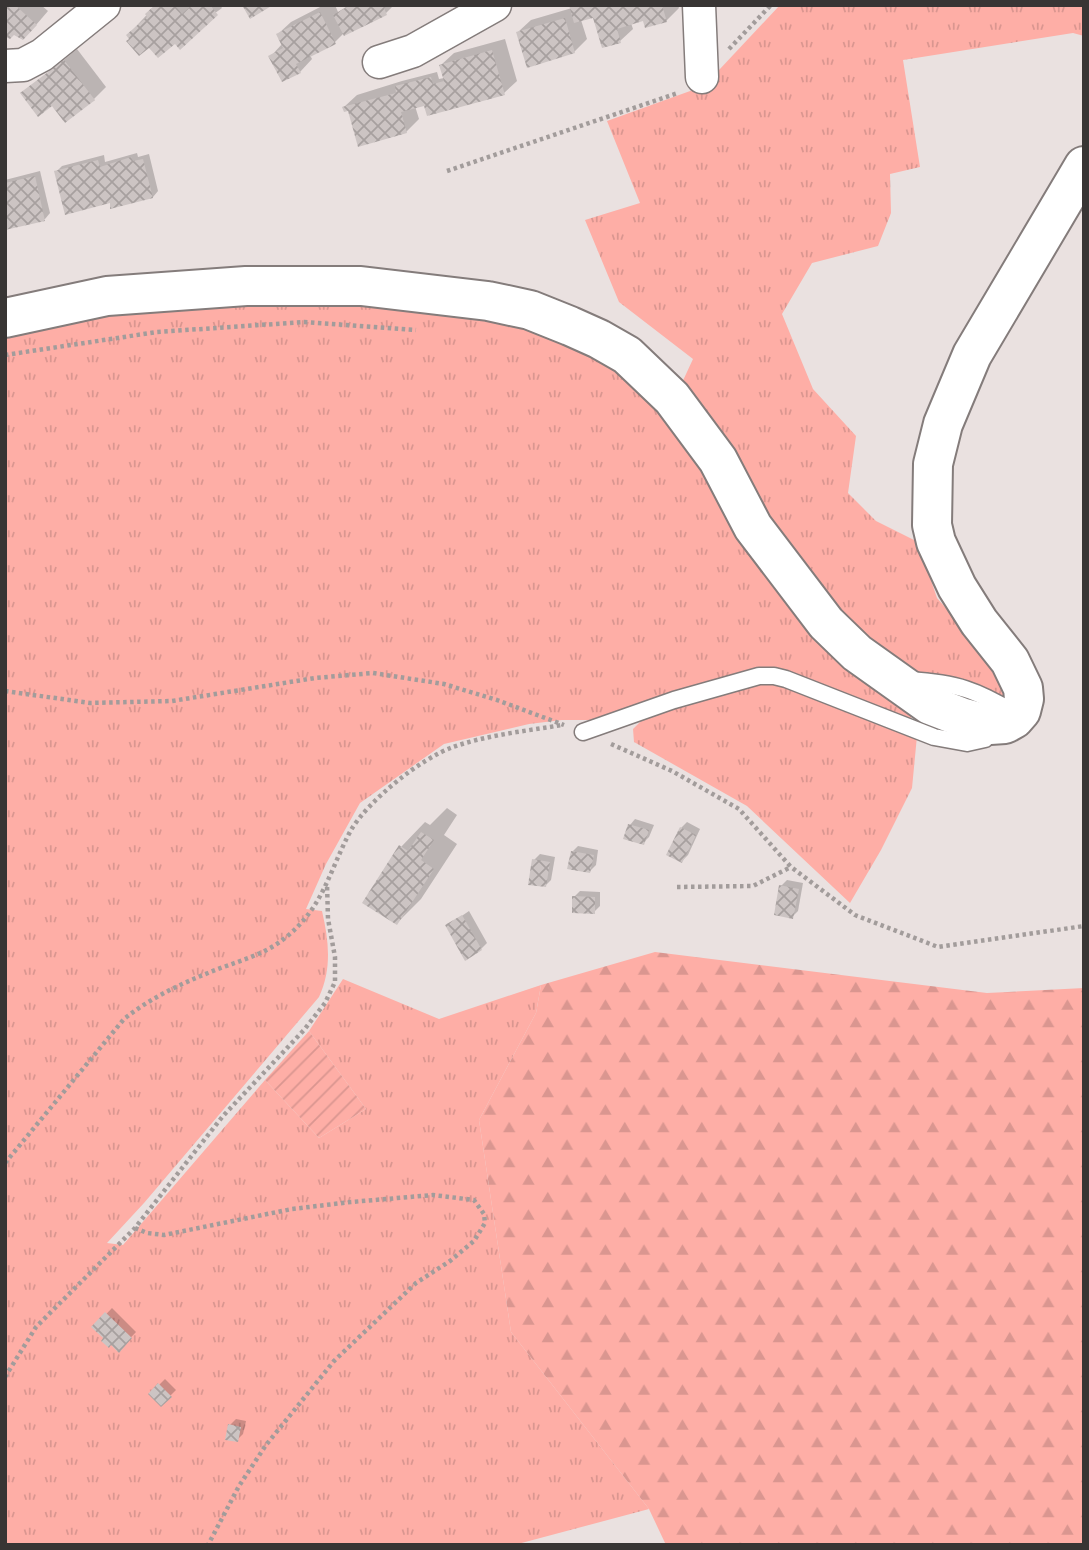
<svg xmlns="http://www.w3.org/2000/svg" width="1089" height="1550" font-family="'Noto Serif',serif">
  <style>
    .grass { fill: url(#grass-tufts) }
    .forest { fill: url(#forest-firs) }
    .garden { fill: url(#garden-furrows) }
    .shadow { fill: #0003 }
    .building { fill: url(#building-cross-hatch) }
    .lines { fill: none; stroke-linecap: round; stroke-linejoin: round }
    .service-casing { stroke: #847c7b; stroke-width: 19 }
    .minor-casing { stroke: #847c7b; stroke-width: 35 }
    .tertiary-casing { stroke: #847c7b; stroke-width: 42 }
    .path { stroke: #a29c9b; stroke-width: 4.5; stroke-dasharray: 3.5 3.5; stroke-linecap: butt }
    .service { stroke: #fff; stroke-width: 16 }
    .minor { stroke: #fff; stroke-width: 32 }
    .tertiary { stroke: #fff; stroke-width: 38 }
  </style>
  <defs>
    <pattern id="grass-tufts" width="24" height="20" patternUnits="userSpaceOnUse" patternTransform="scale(1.75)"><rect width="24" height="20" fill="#feaea6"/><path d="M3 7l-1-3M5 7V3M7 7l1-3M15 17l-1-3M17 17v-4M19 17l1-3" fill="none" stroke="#da9690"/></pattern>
    <pattern id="forest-firs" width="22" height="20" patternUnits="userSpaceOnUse" patternTransform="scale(1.75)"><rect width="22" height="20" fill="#feaea6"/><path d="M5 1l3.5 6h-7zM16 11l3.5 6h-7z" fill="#da9690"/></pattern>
    <pattern id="garden-furrows" width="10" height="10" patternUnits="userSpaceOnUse" patternTransform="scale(1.75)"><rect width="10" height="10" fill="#feaea6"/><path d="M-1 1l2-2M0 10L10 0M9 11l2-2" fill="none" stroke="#da9690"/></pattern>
    <pattern id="building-cross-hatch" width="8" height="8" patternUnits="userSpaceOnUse" patternTransform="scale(1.75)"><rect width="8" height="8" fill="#ccc4c3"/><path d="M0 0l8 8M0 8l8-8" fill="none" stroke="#a7a09f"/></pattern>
  </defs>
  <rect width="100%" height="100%" fill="#eae1e0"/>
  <g class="grass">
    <polygon points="780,5 1084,5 1084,36 1073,33 903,60 920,167 890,174 891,213 878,246 812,263 782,314 813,389 856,436 848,493 876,521 918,542 937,598 1004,674 1007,687 1002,697 975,685 926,676 897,663 849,629 806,579 680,387 693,359 619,302 585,220 640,203 607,121 704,86"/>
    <path d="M363 297 479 311 560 335 629 378 671 418 754 555 791 609 833 654 912 713 910 722 775 669 741 672 678 690 590 720H562L529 724 444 744 360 803 326 864 306 909 322 911C329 941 332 969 319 997L144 1203 107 1243 123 1245 265 1080 319 1138 366 1109 309 1031 343 979 439 1019 541 985 536 1013 479 1120 511 1332 649 1509 514 1545H5V329L107 312Z"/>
    <polygon points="750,683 787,684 917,736 912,788 881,850 850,903 747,806 634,742 633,729 647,715"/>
  </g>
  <polygon class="forest" points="655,952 987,993 1084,988 1084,1545 666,1545 649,1509 511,1332 479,1120 536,1013 541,985"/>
  <polygon class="garden" points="309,1031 366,1109 319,1138 265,1080"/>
  <g class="shadow">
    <polygon points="5,5 41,5 48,11 36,25 14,33"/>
    <polygon points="156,5 220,5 222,8 175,42 150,45 131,38 128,35"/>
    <polygon points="324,5 335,5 338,12 349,5 391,5 392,7 386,13 343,34 335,42 310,55 312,59 300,72 271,56 283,43 278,34 291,22"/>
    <polygon points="571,5 678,5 679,8 666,21 644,19 631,23 633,29 620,41 600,14 581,20 587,39 574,52 518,32 531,20 572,8"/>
    <polygon points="505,39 517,81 504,93 415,106 419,119 406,132 344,107 357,95 402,81 437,72 439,79 444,78 441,65 454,53"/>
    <polygon points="77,49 106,87 94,99 53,104 23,94"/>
    <polygon points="137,153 138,157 149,154 158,191 153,197 111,201 56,172 62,166 104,155 105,162"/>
    <polygon points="40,171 50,213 45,219 5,228 5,180"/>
    <polygon points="447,808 457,815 444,835 457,844 421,899 397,923 401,847 425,822 430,825"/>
    <polygon points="635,819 654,825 649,837 643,843 630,825"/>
    <polygon points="687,822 700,829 688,855 682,861 681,828"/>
    <polygon points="578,846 598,850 596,865 590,871 572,852"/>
    <polygon points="540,854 555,857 551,880 545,886 534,860"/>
    <polygon points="787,880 803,883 798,911 792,917 781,886"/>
    <polygon points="580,891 600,892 600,906 594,912 574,897"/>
    <polygon points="469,911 487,943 481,949 447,926"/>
    <polygon points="112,1308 136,1332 119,1350 94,1327"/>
    <polygon points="165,1379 176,1390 161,1405 150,1394"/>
    <polygon points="236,1419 246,1421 243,1434 237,1440 230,1425"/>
  </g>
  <g class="building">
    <polygon points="5,5 15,5 37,25 23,40 14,35 10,39 5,37"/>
    <polygon points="155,5 175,5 182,14 192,5 210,5 218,15 180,50 175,44 158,58 149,48 139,56 126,41 129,39 126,35 147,17 145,14"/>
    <polygon points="242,5 273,5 250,19"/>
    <polygon points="351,5 389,5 384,8 387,15 344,36 333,15"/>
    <polygon points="569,5 662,5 667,22 645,28 643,21 617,29 621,43 602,48 593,18 574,23"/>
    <polygon points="320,12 336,44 296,64 301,73 282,82 268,56 283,48 276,34"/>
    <polygon points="565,18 575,53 527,68 516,32"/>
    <polygon points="492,50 505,95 427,116 424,106 401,112 407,133 358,147 348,111 344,112 342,107 396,93 395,86 431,77 433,84 444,81 439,65"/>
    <polygon points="64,60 95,100 65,123 52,106 38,117 20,93"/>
    <polygon points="131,157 133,161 143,159 153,198 110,209 110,203 65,215 54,171 98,160 100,167"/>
    <polygon points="35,176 45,221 5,230 5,183"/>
    <polygon points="628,824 649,830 644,845 623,839"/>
    <polygon points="680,827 696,835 682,863 666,855"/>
    <polygon points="421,832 434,840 421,860 434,869 397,925 362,903 399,845 408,851"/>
    <polygon points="571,851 594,855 590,873 567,869"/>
    <polygon points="532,859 550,862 546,887 528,885"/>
    <polygon points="779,885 799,889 793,919 774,915"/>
    <polygon points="572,896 595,897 595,914 572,913"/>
    <polygon points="462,915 482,950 465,961 445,925"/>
    <polygon points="105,1312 132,1338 119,1353 111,1345 109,1348 101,1341 103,1338 91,1327"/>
    <polygon points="158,1383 172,1397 161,1407 148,1394"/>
    <polygon points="228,1424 241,1427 238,1442 225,1440"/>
  </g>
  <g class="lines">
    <g class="service-casing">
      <g id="service">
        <path d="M909 680C957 683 977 690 1018 715"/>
        <polyline points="583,732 674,700 759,676 774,676 786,679 934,737 967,743 985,739 989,728"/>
      </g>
    </g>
    <g class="minor-casing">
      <g id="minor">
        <polyline points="699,5 702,77"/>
        <polyline points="379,62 413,51 495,5"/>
        <polyline points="5,66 23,65 42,55 104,5"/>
      </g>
    </g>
    <g class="tertiary-casing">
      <polyline id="tertiary" points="5,318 107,296 246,286 361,286 488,301 530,310 570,326 599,339 627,355 672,398 718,460 753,527 826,623 857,653 930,705 961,717 990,725 1005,724 1014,719 1021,711 1024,699 1023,688 1010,661 979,622 957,587 936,542 932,525 933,464 943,424 972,355 1084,166"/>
    </g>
    <g class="path">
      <polyline points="729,49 771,5"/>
      <polyline points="447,171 678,93"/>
      <polyline points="5,355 157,332 304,322 416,330"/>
      <polyline points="5,691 90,703 172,701 315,678 373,673 444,684 497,700 564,725"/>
      <polyline points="611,744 672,771 739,809 791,867 855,915 938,947 1084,926"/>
      <polyline points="677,887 753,886 791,867"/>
      <path d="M5 1163 124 1019C149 999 178 985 208 973 234 962 263 956 285 938 324 907 329 871 351 830 369 800 420 759 453 747 487 735 526 731 562 725"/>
      <polyline points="135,1228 147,1233 164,1235 292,1209 351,1202 433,1195 474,1200 484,1214 485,1223 474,1241 450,1261 416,1283 334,1361 266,1445 239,1486 208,1545"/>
      <polyline points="5,1377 36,1327 135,1228 223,1116 304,1030 325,1003 335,982 335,957 328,919 327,884"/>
    </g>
    <use href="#service" class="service"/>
    <use href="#minor" class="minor"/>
    <use href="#tertiary" class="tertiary"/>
  </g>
  <rect width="1089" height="1550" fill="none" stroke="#383534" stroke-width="14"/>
</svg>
